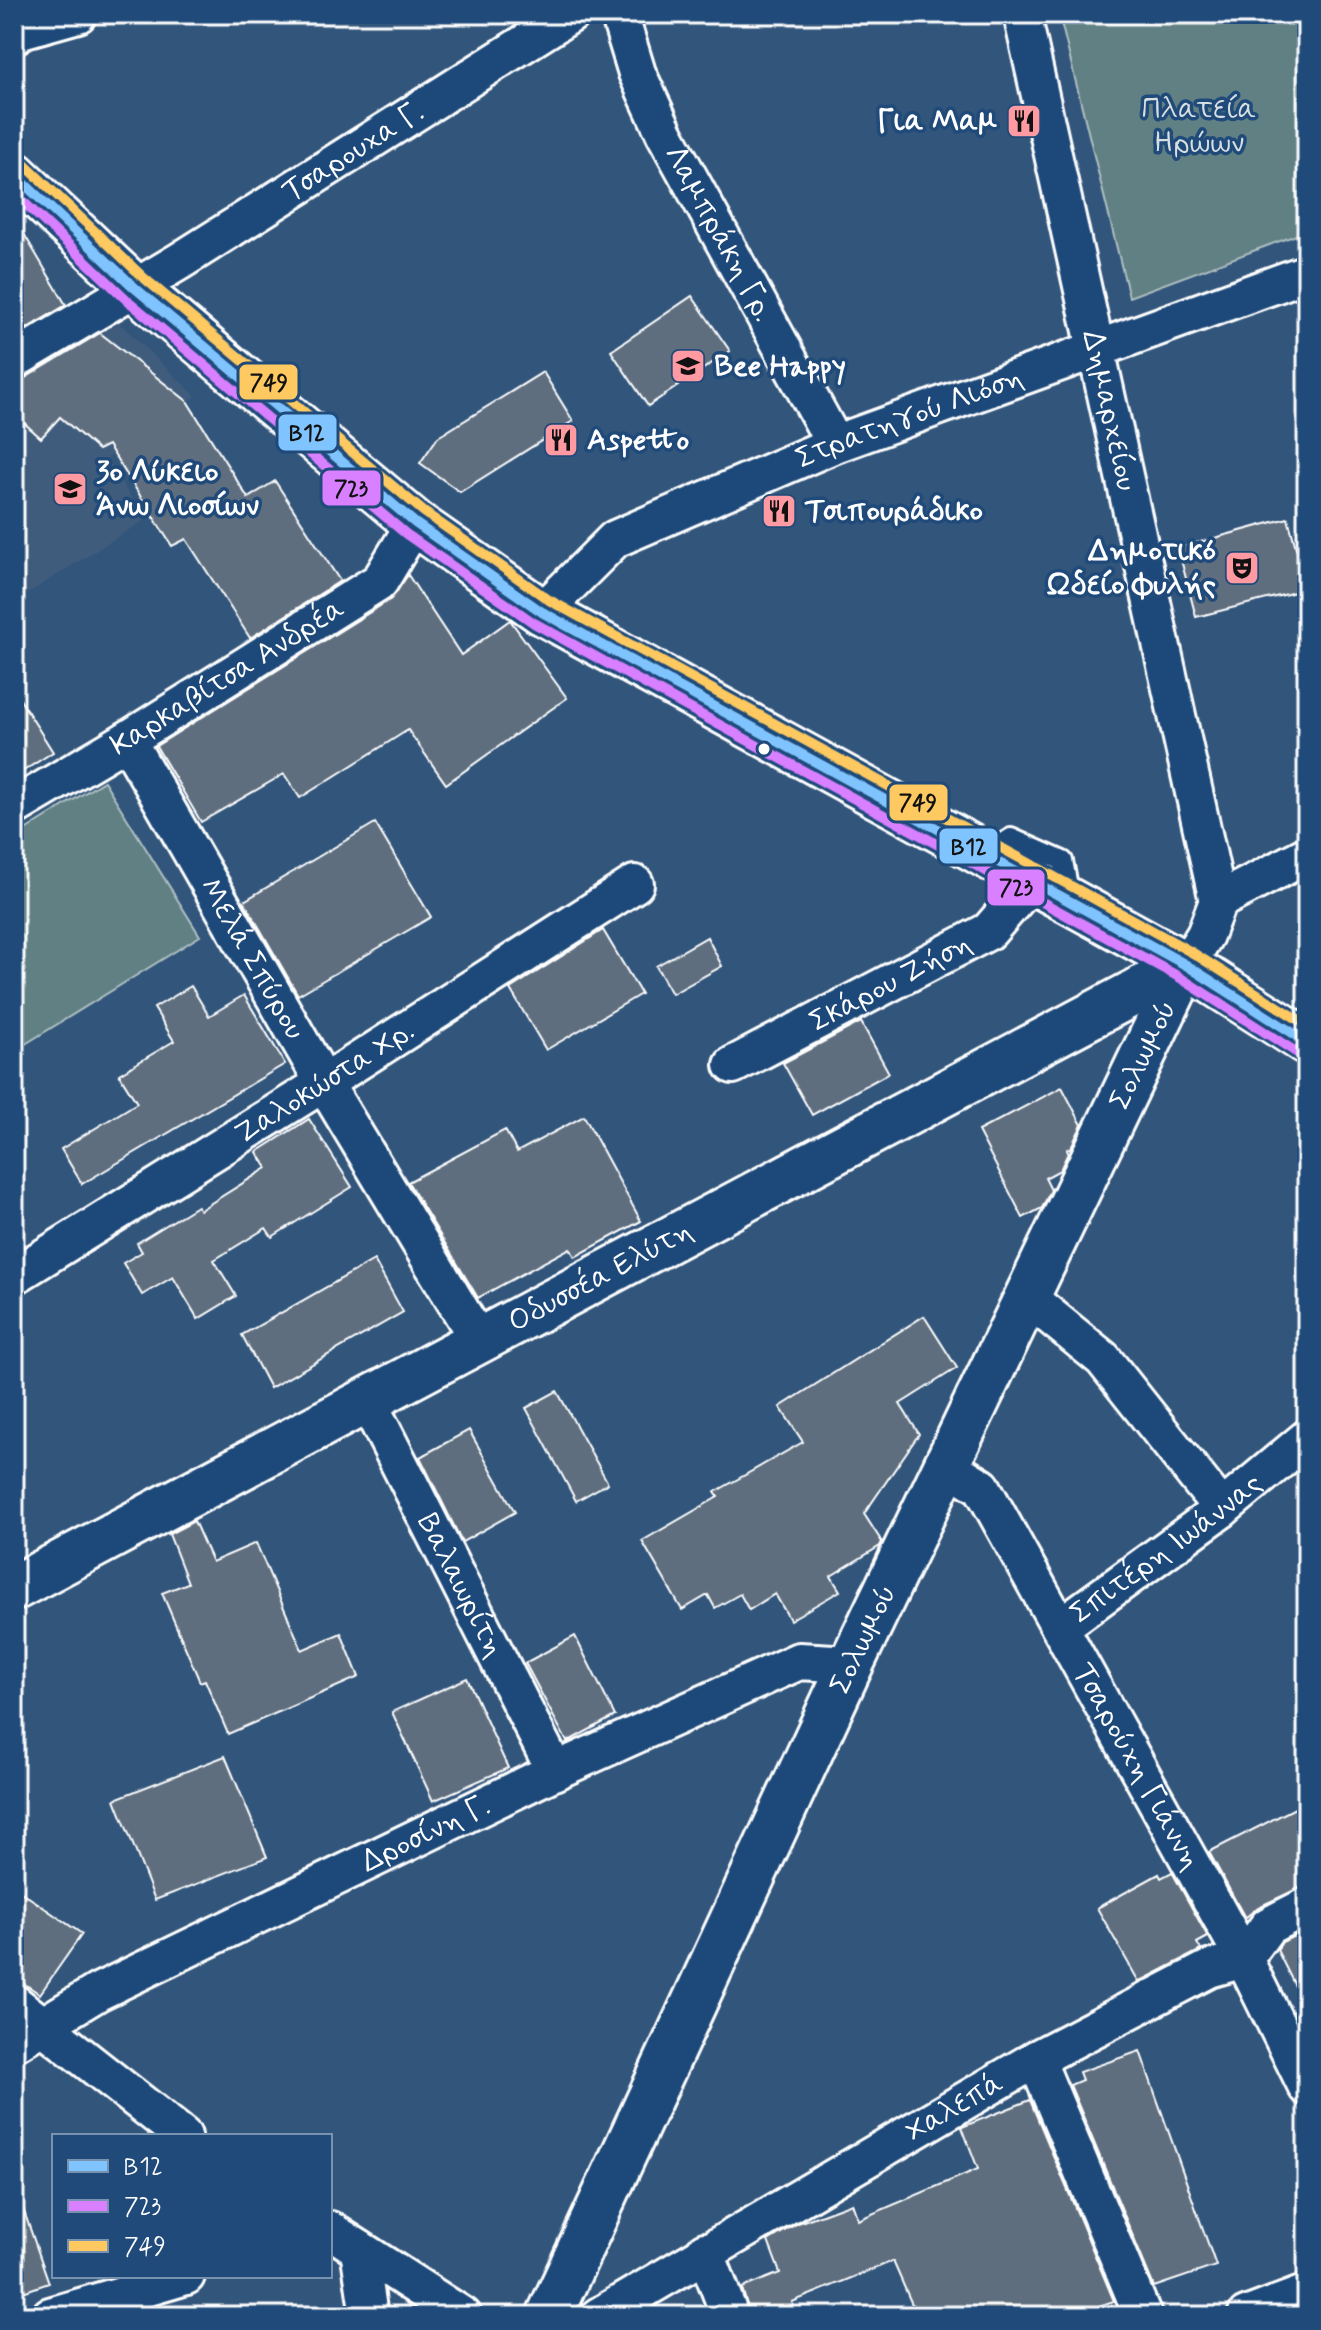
<svg xmlns="http://www.w3.org/2000/svg" width="1321" height="2330" font-family="Mynerve,sans-serif">
  <style>
    .built { fill: #3f5c7c }
    .green { fill: #608084; stroke: #b0c0c2; stroke-width: 2 }
    .building { fill: #5e6e7e; stroke: #fff; stroke-width: 2 }
    .lines { fill: none; stroke-linecap: round; stroke-linejoin: round }
    .service-casing { stroke: #fff; stroke-width: 24 }
    .minor-casing { stroke: #fff; stroke-width: 42 }
    .tertiary-casing { stroke: #fff; stroke-width: 50 }
    .primary-casing { stroke: #fff; stroke-width: 50 }
    .service { stroke: #1f4a7a; stroke-width: 18 }
    .minor { stroke: #1f4a7a; stroke-width: 36 }
    .tertiary { stroke: #1f4a7a; stroke-width: 44 }
    .primary { stroke: #1f4a7a; stroke-width: 44 }
    .bus-1-casing { stroke: #1f4a7a; stroke-width: 16 }
    .bus-2-casing { stroke: #1f4a7a; stroke-width: 16 }
    .bus-3-casing { stroke: #1f4a7a; stroke-width: 16 }
    .bus-1 { stroke: #80c4ff; stroke-width: 10 }
    .bus-2 { stroke: #d880ff; stroke-width: 10 }
    .bus-3 { stroke: #fdc960; stroke-width: 10 }
    .bus-dot { fill: #fff; stroke: #1f4a7a; stroke-width: 3 }
    .labels { text-anchor: middle; dominant-baseline: central; stroke-width: 7; stroke-linejoin: round; paint-order: stroke }
    .park-label { font-size: 30px; fill: #d7dfe0; stroke: #1f4a7a }
    .poi-label { font-size: 30px; font-weight: bold; fill: #fff; stroke: #1f4a7a; text-anchor: start }
    .street-label { font-size: 30px; fill: #fff; stroke: #1f4a7a }
    .line-badge { stroke: #1f4a7a; stroke-width: 3 }
    .pale-badge-label { font-size: 22px; text-anchor: middle; font-weight: bold; fill: #111 }
  </style>
  <rect width="100%" height="100%" fill="#32557b"/>
  <filter id="ink" filterUnits="userSpaceOnUse"><feTurbulence type="fractalNoise" baseFrequency=".0125" numOctaves="2"/><feDisplacementMap in="SourceGraphic" scale="16" xChannelSelector="R" yChannelSelector="G"/><feConvolveMatrix kernelMatrix="1 2 1 2 8 2 1 2 1" color-interpolation-filters="sRGB"/></filter>
  <g filter="url(#ink)">
    <polygon class="built" points="119,323 196,396 107,459 145,520 14,602 14,389"/>
    <g class="green">
      <polygon points="1059,14 1307,14 1307,231 1129,297"/>
      <polygon points="104,781 200,936 14,1051 14,837"/>
    </g>
    <g class="building">
      <polygon points="14,217 66,305 14,336"/>
      <polygon points="692,296 730,351 648,406 611,351"/>
      <polygon points="100,333 187,401 248,498 275,481 340,581 250,638 186,539 172,546 108,445 98,450 60,417 41,438 14,414 14,381 25,378"/>
      <polygon points="543,372 573,421 460,492 420,463 438,437"/>
      <polygon points="1288,518 1307,589 1196,617 1178,548"/>
      <polygon points="408,575 461,655 510,620 567,698 446,784 408,730 300,798 284,774 201,822 156,746 391,599"/>
      <polygon points="14,690 53,752 14,777"/>
      <polygon points="375,823 431,917 298,995 244,901"/>
      <polygon points="603,930 641,994 546,1050 510,989"/>
      <polygon points="707,937 722,966 672,994 656,966"/>
      <polygon points="191,986 209,1016 244,995 285,1064 82,1184 61,1149 137,1103 119,1074 174,1041 154,1008"/>
      <polygon points="861,1022 889,1073 812,1115 783,1063"/>
      <polygon points="1062,1087 1082,1125 1071,1147 1067,1149 1068,1153 1060,1170 1045,1178 1051,1190 1042,1208 1023,1218 978,1131"/>
      <polygon points="584,1116 641,1221 575,1257 570,1248 478,1298 408,1182 505,1130 517,1152"/>
      <polygon points="309,1119 352,1187 272,1237 266,1228 214,1260 236,1296 198,1319 173,1277 142,1295 123,1263 142,1252 137,1243 197,1206 200,1210 267,1168 257,1152"/>
      <polygon points="374,1260 403,1312 270,1388 242,1335"/>
      <polygon points="924,1316 957,1368 900,1404 919,1434 864,1514 882,1542 880,1546 831,1576 840,1591 790,1620 775,1594 749,1610 740,1594 715,1608 708,1595 682,1610 642,1541 718,1497 715,1492 803,1442 780,1407"/>
      <polygon points="557,1391 608,1483 576,1501 526,1408"/>
      <polygon points="469,1430 515,1512 462,1542 420,1457"/>
      <polygon points="194,1521 212,1562 256,1543 302,1650 341,1633 359,1677 228,1734 205,1680 200,1682 162,1593 188,1583 169,1534"/>
      <polygon points="575,1636 615,1716 567,1742 525,1663"/>
      <polygon points="467,1678 508,1768 433,1801 392,1712"/>
      <polygon points="225,1756 267,1857 155,1900 115,1799"/>
      <polygon points="1307,1802 1307,1885 1258,1907 1245,1918 1209,1852"/>
      <polygon points="1172,1872 1208,1937 1197,1943 1201,1950 1139,1982 1097,1908 1159,1874 1161,1878"/>
      <polygon points="14,1887 82,1934 40,1994 14,1977"/>
      <polygon points="1307,1930 1307,2010 1277,1950 1282,1942"/>
      <polygon points="1140,2051 1216,2266 1154,2287 1070,2085 1082,2080 1079,2072"/>
      <polygon points="1030,2100 1114,2301 1099,2306 1102,2316 917,2316 893,2261 792,2302 797,2316 750,2316 742,2288 780,2273 768,2241 798,2223 852,2203 858,2220 978,2169 962,2127"/>
      <polygon points="19,2197 49,2283 14,2295 14,2198"/>
    </g>
    <g class="lines">
      <g class="service-casing">
        <polyline id="service" points="986,854 1011,838 1063,861 1070,896"/>
      </g>
      <g class="minor-casing">
        <g id="minor">
          <path id="s1" d="M619 14 637 73 665 134 835 444"/>
          <path id="s2" d="M1022 14 1218 901"/>
          <polyline points="14,36 21,30 78,14"/>
          <path id="s3" d="M14 360 180 261 571 14"/>
          <path id="s4" d="M542 612 615 539 835 444 1307 273"/>
          <path id="s5" d="M127 740 324 1083 479 1341"/>
          <path id="s6" d="M14 807 127 740 380 581 415 523"/>
          <polyline points="1186,965 1205,935 1218,901 1307,855"/>
          <path id="s7" d="M733 1065 989 931 1032 881"/>
          <path id="s8" d="M14 1276 324 1083 635 884"/>
          <polyline points="1027,1297 1103,1359 1222,1509"/>
          <path id="s9" d="M367 1400 555 1771"/>
          <path id="s10" d="M946 1465 982 1487 1244 1959 1307 2087"/>
          <path id="s11" d="M1060 1627 1222 1509 1307 1438"/>
          <polyline points="14,2003 183,2136"/>
          <path id="s12" d="M14 2043 98 1992 555 1771 799 1661 851 1664"/>
          <polyline points="1036,2059 1143,2316"/>
          <polyline points="330,2230 463,2316"/>
          <polyline points="359,2249 369,2316"/>
          <polyline points="705,2251 730,2316"/>
          <polyline points="50,2316 186,2276"/>
          <path id="s13" d="M599 2316 1036 2059 1209 1969 1244 1959 1268 1926 1307 1906"/>
          <polyline points="1246,2316 1307,2293"/>
        </g>
      </g>
      <g class="tertiary-casing">
        <g id="tertiary">
          <path id="s14" d="M14 1588 1186 965"/>
          <path id="s15" d="M549 2316 851 1664 1186 965"/>
        </g>
      </g>
      <g class="primary-casing">
        <polyline id="primary" points="14,174 135,288 415,523 542,612 1186,965 1307,1042"/>
      </g>
      <use href="#service" class="service"/>
      <use href="#minor" class="minor"/>
      <use href="#tertiary" class="tertiary"/>
      <use href="#primary" class="primary"/>
      <g class="bus-1-casing">
        <polyline id="bus-1" points="14,174 135,288 415,523 542,612 1186,965 1307,1042"/>
      </g>
      <g class="bus-2-casing">
        <polyline id="bus-2" points="14,193 126,299 406,534 534,623 1179,977 1299,1054"/>
      </g>
      <g class="bus-3-casing">
        <polyline id="bus-3" points="24,164 144,278 424,512 549,600 1193,953 1307,1025"/>
      </g>
      <use href="#bus-1" class="bus-1"/>
      <use href="#bus-2" class="bus-2"/>
      <use href="#bus-3" class="bus-3"/>
    </g>
  </g>
  <defs>
    <g id="restaurant-square" transform="scale(1.8)"><rect x="-9" y="-9" width="18" height="18" rx="4" fill="#ff9aa2" stroke="#1f4a7a"/><path d="M-5-6h1v4h1v-4h1v4h1v-4h1v5L-1.5 .5V6h-2V.5L-5-1ZM5-6V6H3V1.5H1.5Q1.5-4 5-6Z" fill="#111"/></g>
    <g id="school-square" transform="scale(1.8)"><rect x="-9" y="-9" width="18" height="18" rx="4" fill="#ff9aa2" stroke="#1f4a7a"/><path d="M0-5L7-2L0 1L-7-2ZM-4 1L0 2.5L4 1V4Q0 6-4 4Z" fill="#111"/></g>
    <g id="theatre-square" transform="scale(1.8)"><rect x="-9" y="-9" width="18" height="18" rx="4" fill="#ff9aa2" stroke="#1f4a7a"/><path d="M-5-5.5Q0-4 5-5.5V0Q5 5 0 6Q-5 5-5 0ZM-3.3-2.5H-1v1.5H-3.3ZM1-2.5H3.3v1.5H1ZM-2.8 1Q0 5.5 2.8 1Z" fill="#111"/></g>
  </defs>
  <g fill-rule="evenodd">
    <use href="#restaurant-square" x="1024" y="121"/>
    <use href="#school-square" x="688" y="366"/>
    <use href="#restaurant-square" x="561" y="440"/>
    <use href="#school-square" x="70" y="489"/>
    <use href="#restaurant-square" x="779" y="511"/>
    <use href="#theatre-square" x="1242" y="568"/>
  </g>
  <circle class="bus-dot" cx="764" cy="749" r="7"/>
  <g class="labels">
    <g class="park-label">
      <text x="1199" y="109">Πλατεία<tspan x="1199" dy="34">Ηρώων</tspan></text>
    </g>
    <g class="poi-label">
      <text x="998" y="121" text-anchor="end">Για Μαμ</text>
      <text x="714" y="366">Bee Happy</text>
      <text x="587" y="440">Aspetto</text>
      <text x="96" y="472">3ο Λύκειο<tspan x="96" dy="34">Άνω Λιοσίων</tspan></text>
      <text x="805" y="511">Τσιπουράδικο</text>
      <text x="1216" y="551" text-anchor="end">Δημοτικό<tspan x="1216" dy="34">Ωδείο Φυλής</tspan></text>
    </g>
    <g class="street-label">
      <text stroke="none"><textPath href="#s3" startOffset="398">Τσαρουχα Γ.</textPath></text>
      <text stroke="none"><textPath href="#s1" startOffset="242">Λαμπράκη Γρ.</textPath></text>
      <text stroke="none"><textPath href="#s2" startOffset="406">Δημαρχείου</textPath></text>
      <text stroke="none"><textPath href="#s4" startOffset="422">Στρατηγού Λιόση</textPath></text>
      <text stroke="none"><textPath href="#s6" startOffset="250">Καρκαβίτσα Ανδρέα</textPath></text>
      <text stroke="none"><textPath href="#s5" startOffset="252">Μελά Σπύρου</textPath></text>
      <text stroke="none"><textPath href="#s7" startOffset="178">Σκάρου Ζήση</textPath></text>
      <text stroke="none"><textPath href="#s15" startOffset="1394">Σολωμού</textPath></text>
      <text stroke="none"><textPath href="#s8" startOffset="366">Ζαλοκώστα Χρ.</textPath></text>
      <text stroke="none"><textPath href="#s14" startOffset="664">Οδυσσέα Ελύτη</textPath></text>
      <text stroke="none"><textPath href="#s11" startOffset="132">Σπιτέρη Ιωάννας</textPath></text>
      <text stroke="none"><textPath href="#s9" startOffset="208">Βαλαωρίτη</textPath></text>
      <text stroke="none"><textPath href="#s15" startOffset="746">Σολωμού</textPath></text>
      <text stroke="none"><textPath href="#s10" startOffset="362">Τσαρούχη Γιάννη</textPath></text>
      <text stroke="none"><textPath href="#s12" startOffset="462">Δροσίνη Γ.</textPath></text>
      <text stroke="none"><textPath href="#s13" startOffset="412">Χαλεπά</textPath></text>
    </g>
  </g>
  <g class="line-badge">
    <rect x="238" y="363" width="61" height="38" rx="8" fill="#fdc960"/>
    <rect x="277" y="413" width="61" height="39" rx="8" fill="#80c4ff"/>
    <rect x="321" y="469" width="61" height="38" rx="8" fill="#d880ff"/>
    <rect x="888" y="783" width="61" height="39" rx="8" fill="#fdc960"/>
    <rect x="938" y="827" width="61" height="38" rx="8" fill="#80c4ff"/>
    <rect x="986" y="868" width="60" height="39" rx="8" fill="#d880ff"/>
  </g>
  <g class="pale-badge-label">
    <text x="269" y="390">749</text>
    <text x="307" y="440">Β12</text>
    <text x="351" y="496">723</text>
    <text x="918" y="810">749</text>
    <text x="969" y="854">Β12</text>
    <text x="1016" y="895">723</text>
  </g>
  <rect width="1321" height="2330" fill="none" stroke="#1f4a7a" stroke-width="48"/>
  <rect x="24" y="24" width="1273" height="2282" fill="none" stroke="#fff" stroke-width="3" filter="url(#ink)"/>
  <rect x="52" y="2134" width="280" height="144" fill="#1f4a7a" stroke="#7992af" stroke-width="2"/>
  <rect x="68" y="2160" width="40" height="12" fill="#80c4ff" stroke="#7992af" stroke-width="2"/>
  <text x="124" y="2174" font-size="24" fill="#ffffff">Β12</text>
  <rect x="68" y="2200" width="40" height="12" fill="#d880ff" stroke="#7992af" stroke-width="2"/>
  <text x="124" y="2214" font-size="24" fill="#ffffff">723</text>
  <rect x="68" y="2240" width="40" height="12" fill="#fdc960" stroke="#7992af" stroke-width="2"/>
  <text x="124" y="2254" font-size="24" fill="#ffffff">749</text>
</svg>
